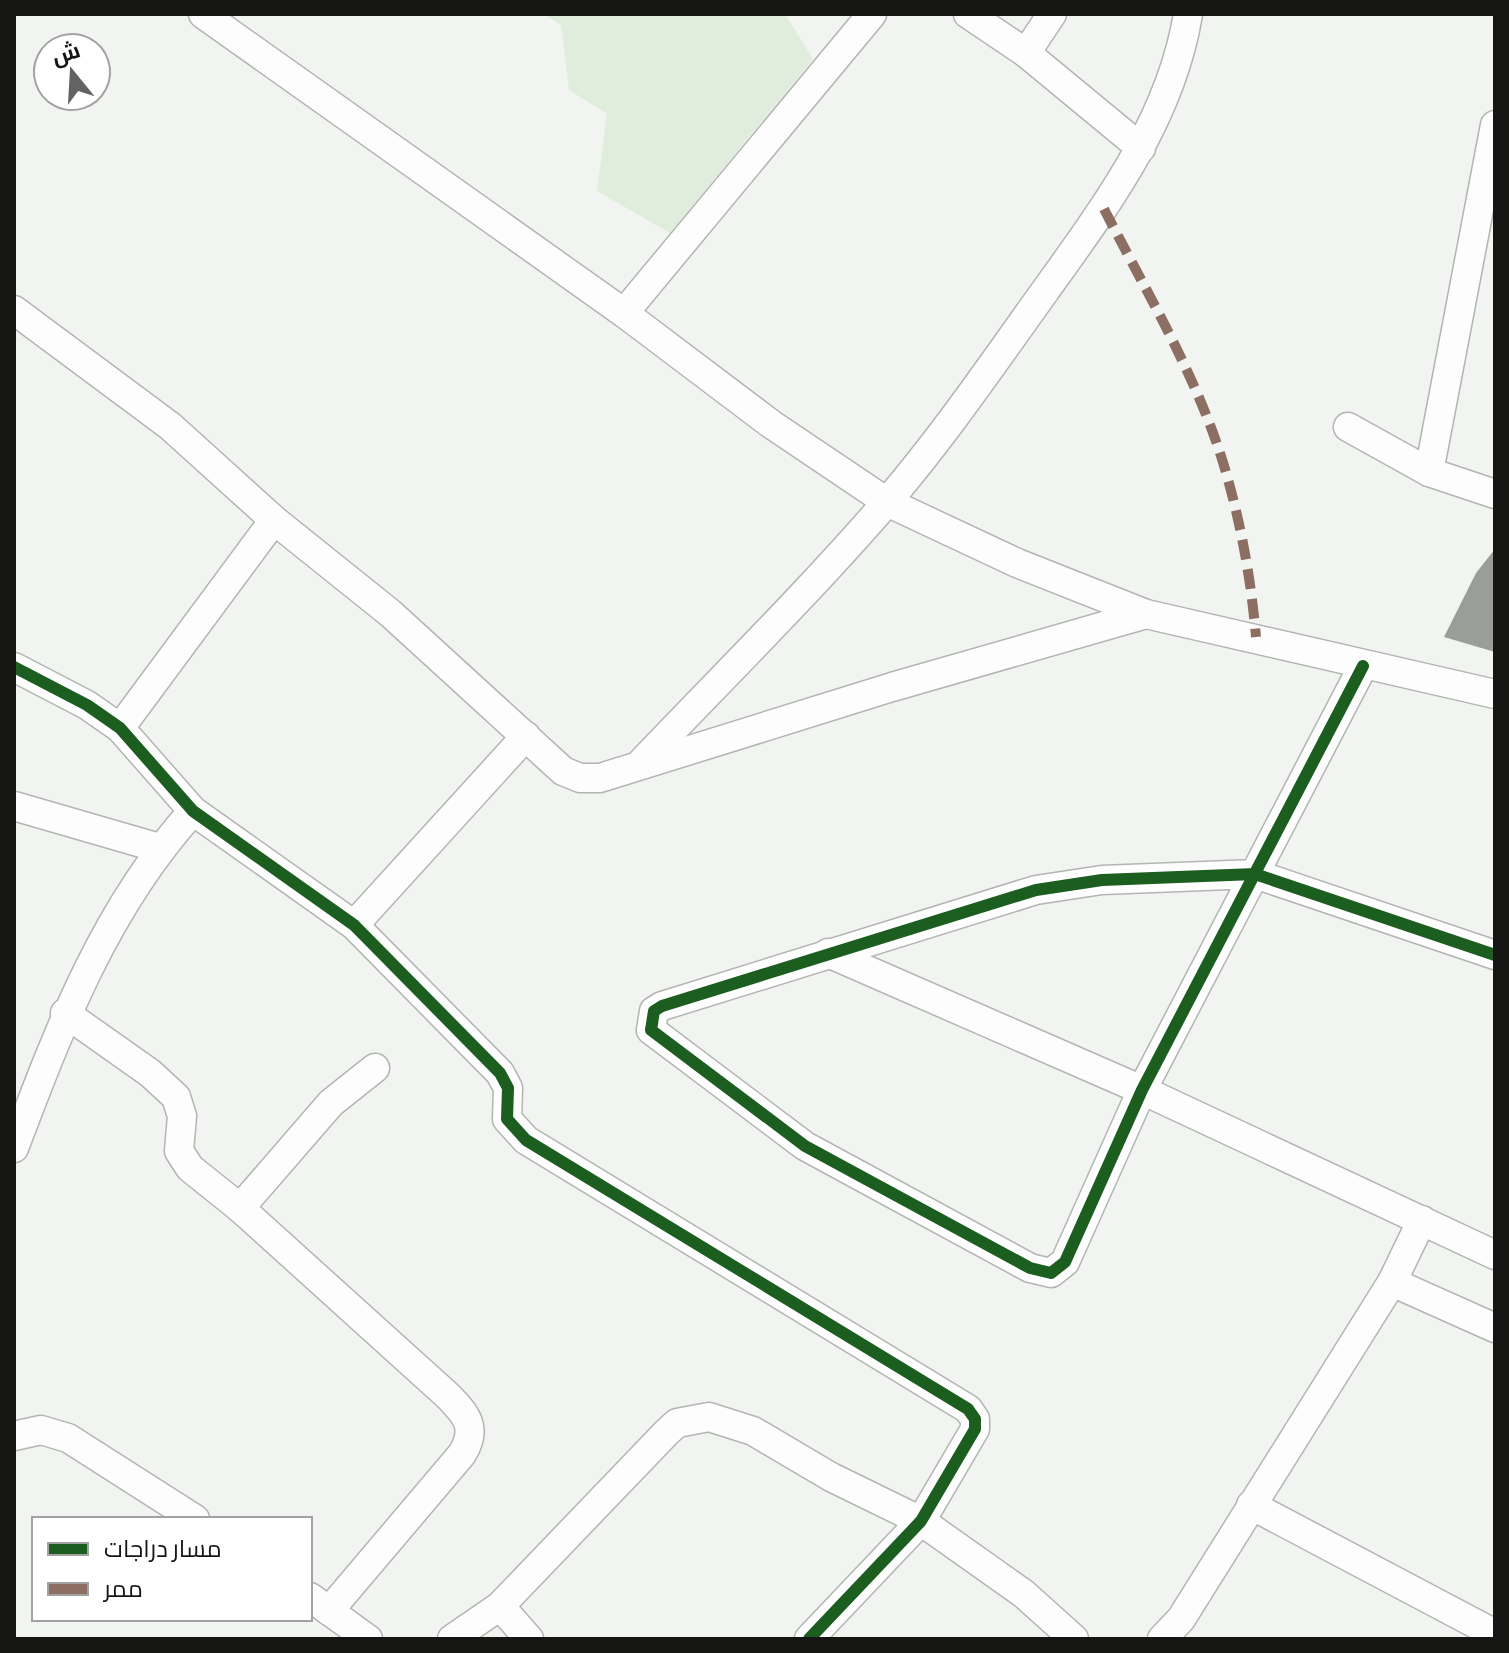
<svg xmlns="http://www.w3.org/2000/svg" width="1509" height="1653" font-family="Commissioner,Cairo,sans-serif">
  <style>
    .green { fill: #e0eddc }
    .building { fill: #9b9d9a }
    .lines { fill: none; stroke-linecap: round; stroke-linejoin: round }
    .street-casing { stroke: #b3b5b3; stroke-width: 31 }
    .street { stroke: #fdfdfd; stroke-width: 28 }
    .quiet { stroke: #8d6e63; stroke-width: 10; stroke-dasharray: 20 10; stroke-linecap: butt }
    .cycleway-casing { stroke: #fff; stroke-width: 17 }
    .cycleway { stroke: #1b5e20; stroke-width: 12 }
  </style>
  <rect width="100%" height="100%" fill="#f1f4f0"/>
  <polygon class="green" points="544,14 785,14 813,59 670,233 597,191 607,114 569,90 561,25"/>
  <polygon class="building" points="1495,549 1495,652 1444,637 1476,573"/>
  <g class="lines">
    <g class="street-casing">
      <g id="street">
        <polyline points="203,14 624,313 771,424 887,502 1017,563 1146,614 1495,694"/>
        <polyline points="968,14 1026,53 1141,148"/>
        <polyline points="1026,53 1052,14"/>
        <polyline points="14,310 170,426 274,520 390,613 563,771 580,778 600,778 892,687 1146,614"/>
        <polyline points="624,313 872,14"/>
        <polyline points="1348,427 1429,472 1495,494"/>
        <polyline points="1429,472 1495,125"/>
        <polyline points="1363,666 1142,1090 1065,1262 1051,1273 1030,1268 805,1146 651,1030 654,1011 662,1006 1036,890 1102,880 1255,874 1495,955"/>
        <polyline points="14,667 87,705 120,728 193,811 354,925 500,1073 508,1088 507,1119 526,1140 968,1409 975,1419 975,1429 921,1521 809,1639"/>
        <polyline points="120,728 274,520"/>
        <path d="M641 763C723 677 808 593 886 503 943 437 994 362 1045 291 1106 206 1171 119 1188 14"/>
        <polyline points="14,806 159,848"/>
        <polyline points="354,925 526,736"/>
        <polyline points="828,953 1142,1090 1495,1255"/>
        <path d="M65 1013 150 1073 176 1097 182 1116 179 1151 190 1168 240 1208 447 1395C467 1415 478 1428 462 1454L329 1611"/>
        <path d="M14 1148C60 1027 105 908 193 811"/>
        <polyline points="240,1208 331,1103 375,1068"/>
        <polyline points="1392,1282 1422,1220"/>
        <polyline points="14,1436 41,1430 68,1438 195,1519"/>
        <polyline points="1251,1505 1495,1634"/>
        <polyline points="310,1597 368,1639"/>
        <polyline points="500,1606 667,1432 677,1423 709,1417 753,1431 831,1477 921,1521 1024,1594 1074,1639"/>
        <polyline points="452,1639 500,1606 529,1639"/>
        <polyline points="1162,1639 1181,1619 1392,1282 1495,1328"/>
      </g>
    </g>
    <use href="#street" class="street"/>
    <path class="quiet" d="M1104 209C1147 293 1198 378 1225 469 1241 524 1251 579 1256 637"/>
    <g class="cycleway-casing">
      <g id="cycleway">
        <polyline points="1363,666 1142,1090 1065,1262 1051,1273 1030,1268 805,1146 651,1030 654,1011 662,1006 1036,890 1102,880 1255,874 1495,955"/>
        <polyline points="14,667 87,705 120,728 193,811 354,925 500,1073 508,1088 507,1119 526,1140 968,1409 975,1419 975,1429 921,1521 809,1639"/>
      </g>
    </g>
    <use href="#cycleway" class="cycleway"/>
  </g>
  <rect width="1509" height="1653" fill="none" stroke="#151614" stroke-width="32"/>
  <rect x="32" y="1517" width="280" height="104" fill="#ffffff" stroke="#a1a2a1" stroke-width="2"/>
  <rect x="48" y="1543" width="40" height="12" fill="#1b5e20" stroke="#a1a2a1" stroke-width="2"/>
  <text x="104" y="1557" font-size="24" fill="#151614">مسار دراجات</text>
  <rect x="48" y="1583" width="40" height="12" fill="#8d6e63" stroke="#a1a2a1" stroke-width="2"/>
  <text x="104" y="1597" font-size="24" fill="#151614">ممر</text>
  <g transform="translate(72 72) rotate(342)"><circle r="38" fill="#ffffff" stroke="#a1a2a1" stroke-width="2"/>
  <path d="M0-6L14 30L0 20L-14 30Z" fill="#626461"/>
  <text y="-12" font-size="22" font-weight="bold" text-anchor="middle" fill="#151614">ش</text>
  </g>
</svg>
